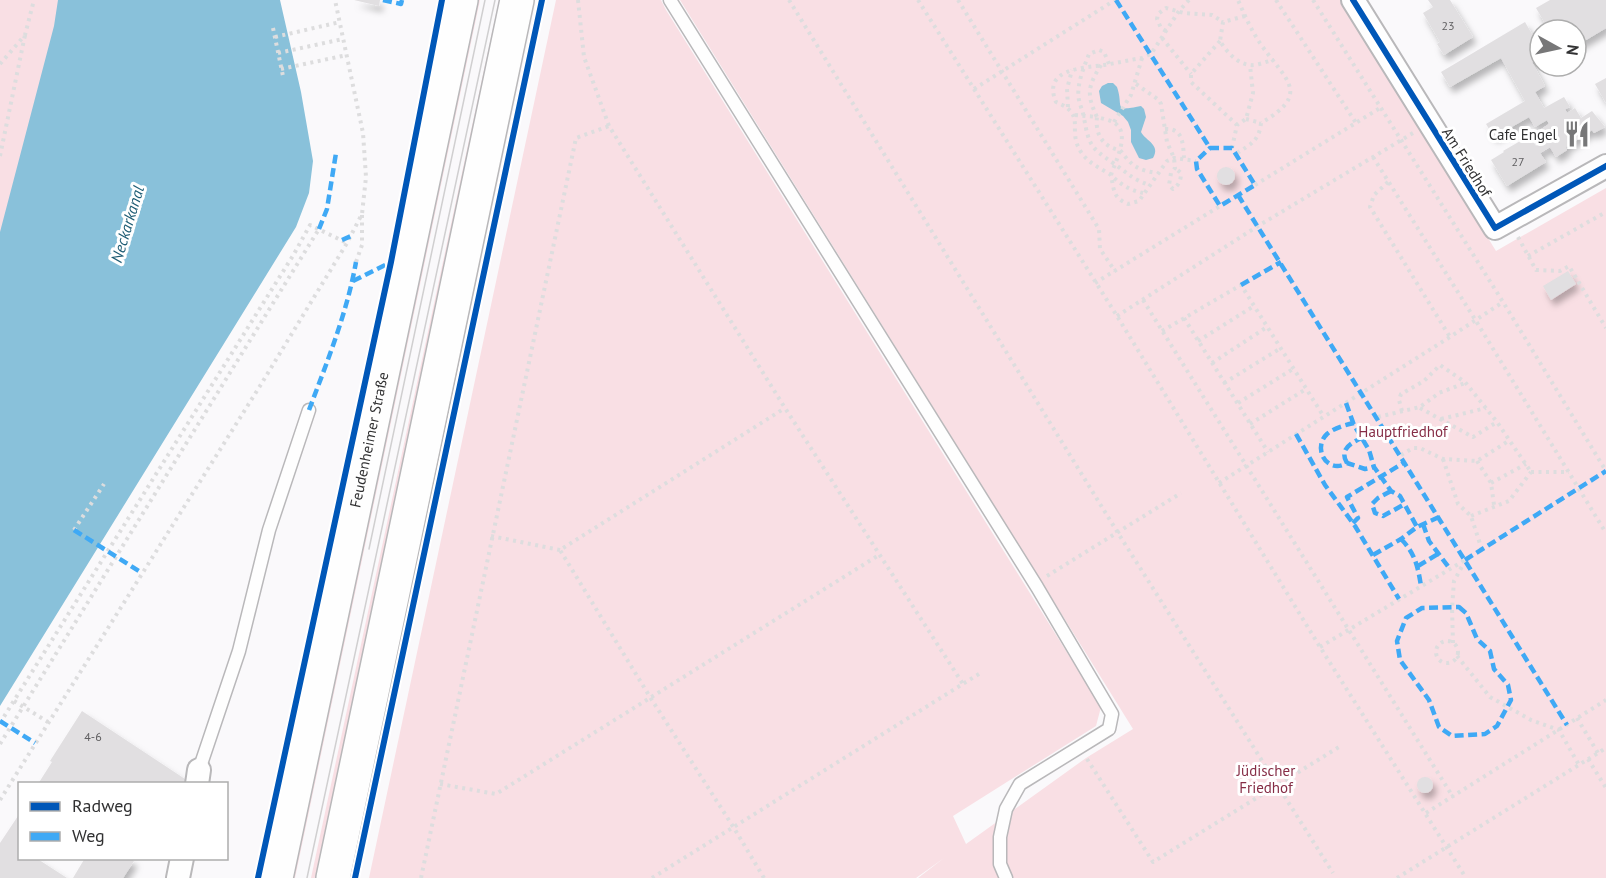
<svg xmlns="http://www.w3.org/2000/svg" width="1606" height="878" font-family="'PT Sans',sans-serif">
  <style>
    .green { fill: #f9dfe4 }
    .water { fill: #89c1da }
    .building { fill: #e1dfe1; filter: url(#shadow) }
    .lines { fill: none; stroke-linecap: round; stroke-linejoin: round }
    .service-casing { stroke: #b9b8ba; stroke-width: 15 }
    .minor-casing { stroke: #b9b8ba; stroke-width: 26 }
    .secondary-casing { stroke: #b9b8ba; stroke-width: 36 }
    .path { stroke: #ddddde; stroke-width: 4; stroke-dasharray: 3 4.5; stroke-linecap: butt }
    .service { stroke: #fefefe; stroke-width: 12 }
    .minor { stroke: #fefefe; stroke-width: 22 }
    .secondary { stroke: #fefefe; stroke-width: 33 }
    .tram { stroke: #d0cfd0; stroke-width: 1.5 }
    .quiet { stroke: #3fa9f5; stroke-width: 4.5; stroke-dasharray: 9 4.5; stroke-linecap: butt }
    .cycleway-casing { stroke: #fff; stroke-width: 10 }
    .cycleway { stroke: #0057b8; stroke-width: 6 }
    .labels { text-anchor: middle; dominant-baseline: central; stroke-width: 6; stroke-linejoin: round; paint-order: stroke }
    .number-label { font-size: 12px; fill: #5f5e60 }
    .poi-label { font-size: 15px; fill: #313132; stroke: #fff; text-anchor: end }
    .street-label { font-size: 15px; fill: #313132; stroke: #fff }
    .park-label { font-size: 15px; fill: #862d46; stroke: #fff }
    .water-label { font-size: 16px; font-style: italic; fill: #1d5c74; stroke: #fff }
  </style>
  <defs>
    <filter id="shadow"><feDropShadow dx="3.5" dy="6" stdDeviation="3" flood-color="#0004"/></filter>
  </defs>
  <rect width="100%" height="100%" fill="#faf9fb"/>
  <g class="green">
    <polygon points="0,0 62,0 41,98 0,237"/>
    <polygon points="471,0 480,0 295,878 289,878"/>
    <polygon points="499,0 506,0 321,878 311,878"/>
    <polygon points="556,0 661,0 666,10 1101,707 1096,726 953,816 966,844 1086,758 1133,729 680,0 1341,0 1496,251 1606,188 1606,878 918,878 944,858 916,878 369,878"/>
  </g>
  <g class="water">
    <polygon points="58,0 280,0 301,92 313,161 309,193 296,227 0,706 0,232 54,26"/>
    <path d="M1108 83H1113L1117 87C1124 107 1112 112 1141 106L1144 109 1146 117 1141 132C1146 141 1161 145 1153 158L1146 160 1139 158 1131 142V130L1128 122 1123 116 1101 103 1099 91 1102 86Z"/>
  </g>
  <g class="building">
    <polygon points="354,0 380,0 379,6"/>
    <polygon points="1428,0 1450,0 1473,37 1444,55 1437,44 1440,42 1423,13 1433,7"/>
    <polygon points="1550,0 1606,0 1606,28 1576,46 1576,30 1549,30 1536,8"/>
    <polygon points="1525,22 1540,48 1540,57 1532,62 1545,86 1535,92 1544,108 1564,97 1570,107 1565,109 1567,113 1575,108 1581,118 1592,111 1605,127 1594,133 1592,130 1566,147 1567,150 1556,157 1550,147 1540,153 1546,162 1507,186 1491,160 1504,152 1503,151 1529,136 1536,146 1546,139 1540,130 1549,124 1547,120 1535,127 1529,117 1494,137 1486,124 1525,101 1501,58 1450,87 1441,72"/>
    <polygon points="1606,78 1606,103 1595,84"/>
    <circle cx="1226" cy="176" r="9"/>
    <polygon points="1568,271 1576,284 1551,300 1543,286"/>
    <polygon points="82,711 188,781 187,784 38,784 52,762 50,761"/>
    <circle cx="1425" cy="785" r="8"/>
    <polygon points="20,813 20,858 36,858 67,878 0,878 0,843"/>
    <polygon points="85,858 130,858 134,861 123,878 73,878"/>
  </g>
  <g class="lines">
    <g class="service-casing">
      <g id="service">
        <polyline points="670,0 1037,587 1112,714 1109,729 1020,784 1006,809 1000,837 1000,864 1006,878"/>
        <polyline points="199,770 239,651 269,530 309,410"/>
      </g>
    </g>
    <g class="minor-casing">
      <g id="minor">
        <polyline points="1353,0 1495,228 1606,166"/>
        <polyline points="197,784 199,770"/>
        <polyline points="178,878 182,858"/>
      </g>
    </g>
    <g class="secondary-casing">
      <g id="secondary">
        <path id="s1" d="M276 878 461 0"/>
        <polyline points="333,878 517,0"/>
      </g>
    </g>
    <g class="path">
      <polyline points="578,0 584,57 609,126 785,408 963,684"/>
      <polyline points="789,0 1118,533 1333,873"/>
      <polyline points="918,0 1117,316 1320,647 1466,878"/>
      <polyline points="958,0 1099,229 1100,249 1115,271"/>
      <path d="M1189 0 1179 11 1151 54 1142 58C1129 60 1117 63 1104 65 1082 68 1042 69 1056 102 1088 115 1066 129 1081 152 1088 163 1100 168 1111 175 1114 190 1113 198 1128 204L1139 201 1167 161 1174 158 1196 161"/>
      <polyline points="1276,0 1356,123"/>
      <polyline points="1313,0 1503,302 1606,471"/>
      <path d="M1245 16 1223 22 1220 41C1226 51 1237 64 1250 65 1257 66 1267 61 1274 60"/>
      <polyline points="273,28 283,76"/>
      <polyline points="1166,31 1161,28 1157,19 1158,14 1166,8 1184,13 1212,15 1223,22"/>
      <polyline points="275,37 340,22"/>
      <polyline points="1162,38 1191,74"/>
      <polyline points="1220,41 1191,74 1191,82 1237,125"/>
      <polyline points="278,53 343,39"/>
      <polyline points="0,64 25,35 34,0"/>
      <path d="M1109 64 1104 52 1099 50 1089 54C1084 67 1076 85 1079 100 1080 106 1083 111 1084 118 1089 145 1090 147 1113 163 1128 173 1130 178 1149 185"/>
      <path d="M1101 65C1088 86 1086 94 1097 117 1103 119 1111 120 1116 124 1130 135 1115 162 1111 175 1121 185 1130 190 1143 193"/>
      <polyline points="281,69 347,55"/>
      <path d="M1136 84 1159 100 1161 104 1167 142 1174 158 1175 168 1171 173 1169 185 1173 189C1179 185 1181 180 1181 173L1175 168"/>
      <polyline points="974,89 1115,0"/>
      <polyline points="1068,107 1067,89 1072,70"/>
      <path d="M1075 115 1097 117C1095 133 1102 147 1120 150 1132 166 1137 170 1157 173"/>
      <polyline points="1246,119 1261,123"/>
      <polyline points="1114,122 1131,95 1142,58"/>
      <path d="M1165 129C1183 128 1183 143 1184 158"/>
      <polyline points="1232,148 1237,125 1246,119 1253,93 1250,65"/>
      <path d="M1237 153C1251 144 1259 141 1261 123 1311 94 1287 81 1262 46 1252 32 1245 16 1238 0"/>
      <polyline points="0,156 25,35"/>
      <polyline points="1373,157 1476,321 1606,533"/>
      <polyline points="1388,182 1374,195 1370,207 1450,337"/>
      <polyline points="1255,185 1380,108"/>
      <polyline points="1518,237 1536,270 1560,271 1569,266 1606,328"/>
      <polyline points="1528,256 1606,212"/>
      <polyline points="356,262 362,245 362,215"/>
      <polyline points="1095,283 1220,206"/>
      <polyline points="1143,300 1453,797"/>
      <polyline points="1117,316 1258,226 1413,133"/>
      <polyline points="1184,318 1268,452"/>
      <polyline points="1162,331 1241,285 1324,417"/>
      <polyline points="1198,341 1254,306"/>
      <polyline points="1212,363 1267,327"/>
      <polyline points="1224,383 1281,348"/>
      <polyline points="1238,403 1293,369"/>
      <polyline points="1420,408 1473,437 1497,422"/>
      <polyline points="1402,411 1399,400 1401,394 1424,381 1440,365 1465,382 1497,422 1531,472"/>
      <polyline points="1378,417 1420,407 1439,393 1465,383"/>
      <polyline points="1441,419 1486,408"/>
      <polyline points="1250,424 1306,389"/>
      <polyline points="1401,455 1413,448 1420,448 1443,459 1477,461 1510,440"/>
      <polyline points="1443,459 1458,504 1471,516 1482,550"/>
      <polyline points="1477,461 1491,483 1494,505"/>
      <polyline points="1531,472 1569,472"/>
      <polyline points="1219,483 1450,337 1503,302"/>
      <polyline points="1491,483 1526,464"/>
      <polyline points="1471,516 1509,501 1531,472"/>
      <polyline points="74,530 104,484"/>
      <polyline points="491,536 560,550"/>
      <polyline points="1047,576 1181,493"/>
      <circle cx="1447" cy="652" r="11"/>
      <polyline points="1453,643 1452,608 1454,581 1465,561"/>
      <polyline points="1320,647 1465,560"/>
      <polyline points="1457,656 1490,697 1531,720 1559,730 1579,765"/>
      <polyline points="14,701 48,722"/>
      <polyline points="1577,718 1598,753"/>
      <polyline points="0,723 294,254 310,225 347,243"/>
      <polyline points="0,744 319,229"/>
      <polyline points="1087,759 1153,862 1339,747"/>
      <polyline points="1588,759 1606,788"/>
      <polyline points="440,784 496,794 879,555"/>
      <polyline points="0,800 260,386 347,243 362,214 366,177 363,133 335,0"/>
      <polyline points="1426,813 1606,700"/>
      <polyline points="421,878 576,138 609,126"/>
      <polyline points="652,878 982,672"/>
      <polyline points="764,878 734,828 650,697 560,550 785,408"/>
      <polyline points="1397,878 1606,748"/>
    </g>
    <use href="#service" class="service"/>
    <use href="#minor" class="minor"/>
    <use href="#secondary" class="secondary"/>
    <g class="tram">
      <polyline points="369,549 485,0"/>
      <polyline points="307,878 495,0"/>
    </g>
    <g class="quiet">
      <polyline points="383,0 401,4 402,0"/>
      <polyline points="1116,0 1210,148"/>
      <polygon points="1210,148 1232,148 1255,185 1220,206 1197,169 1196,161"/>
      <polyline points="1238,195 1567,725"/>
      <polyline points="319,229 327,209 336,153"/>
      <polyline points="342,240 351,236"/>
      <polyline points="353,281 391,262"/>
      <polyline points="1241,285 1281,262"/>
      <polyline points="1346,403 1354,425 1369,450 1374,467 1391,491 1400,496 1417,527"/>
      <path d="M309 410C327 362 347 313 356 262"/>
      <path d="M1354 423C1345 425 1334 428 1327 434 1312 448 1327 475 1347 463L1365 469 1374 467"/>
      <polyline points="1296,434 1325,485 1355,526 1399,599"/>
      <path d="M1347 463C1339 450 1350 443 1362 438"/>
      <polyline points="1391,491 1378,498 1372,504 1375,513 1383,516 1405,504"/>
      <polyline points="1353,523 1358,518 1347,497 1405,462"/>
      <polyline points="1423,524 1429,541 1450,569"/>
      <polyline points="74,530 142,573"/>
      <path d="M1401 539C1415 553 1418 567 1421 586"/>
      <polyline points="1373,555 1401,539 1417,527 1439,517"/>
      <polyline points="1465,560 1606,471"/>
      <polyline points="1418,566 1438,554"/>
      <polygon points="1459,607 1466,613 1477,639 1490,651 1494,669 1508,685 1511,700 1497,726 1485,734 1452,736 1439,727 1429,700 1400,660 1397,641 1406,618 1422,608"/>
      <polyline points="0,721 35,743"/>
    </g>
    <g class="cycleway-casing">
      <g id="cycleway">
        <polyline points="1353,0 1495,228 1606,166"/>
        <polyline points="258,878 391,262 442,0"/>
        <polyline points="355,878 542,0"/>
      </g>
    </g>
    <use href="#cycleway" class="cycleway"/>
  </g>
  <defs>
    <g id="restaurant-bare" transform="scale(2.07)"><path d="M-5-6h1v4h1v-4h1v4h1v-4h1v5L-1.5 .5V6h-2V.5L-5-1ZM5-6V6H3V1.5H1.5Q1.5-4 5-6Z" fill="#777778" stroke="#fff" stroke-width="2.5" paint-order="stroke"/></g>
  </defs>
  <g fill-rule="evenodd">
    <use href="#restaurant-bare" x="1577" y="134"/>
  </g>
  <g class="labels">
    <g class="number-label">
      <text x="1448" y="25">23</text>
      <text x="1518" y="161">27</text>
      <text x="93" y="736">4-6</text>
    </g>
    <g class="poi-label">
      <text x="1557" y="134">Cafe Engel</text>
    </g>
    <g class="street-label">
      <text transform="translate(1467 162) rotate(58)">Am Friedhof</text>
      <text stroke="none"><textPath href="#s1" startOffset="448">Feudenheimer Straße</textPath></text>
    </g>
    <g class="park-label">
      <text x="1403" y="431">Hauptfriedhof</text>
      <text x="1266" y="770">Jüdischer<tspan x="1266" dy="17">Friedhof</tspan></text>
    </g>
    <g class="water-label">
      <text transform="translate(127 224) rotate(-73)">Neckarkanal</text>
    </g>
  </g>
  <rect x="18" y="782" width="210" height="78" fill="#ffffff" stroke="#adadad" stroke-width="1.5"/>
  <rect x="30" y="802" width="30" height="9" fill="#0057b8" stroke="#adadad" stroke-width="1.5"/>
  <text x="72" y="812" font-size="18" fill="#313132">Radweg</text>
  <rect x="30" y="832" width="30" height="9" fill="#3fa9f5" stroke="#adadad" stroke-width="1.5"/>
  <text x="72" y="842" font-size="18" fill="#313132">Weg</text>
  <g transform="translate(1558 48) rotate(98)"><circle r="28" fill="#ffffff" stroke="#adadad" stroke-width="1.5"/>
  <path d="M0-4.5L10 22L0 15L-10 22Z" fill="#777778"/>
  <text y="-9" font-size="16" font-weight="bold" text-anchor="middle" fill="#313132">N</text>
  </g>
</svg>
